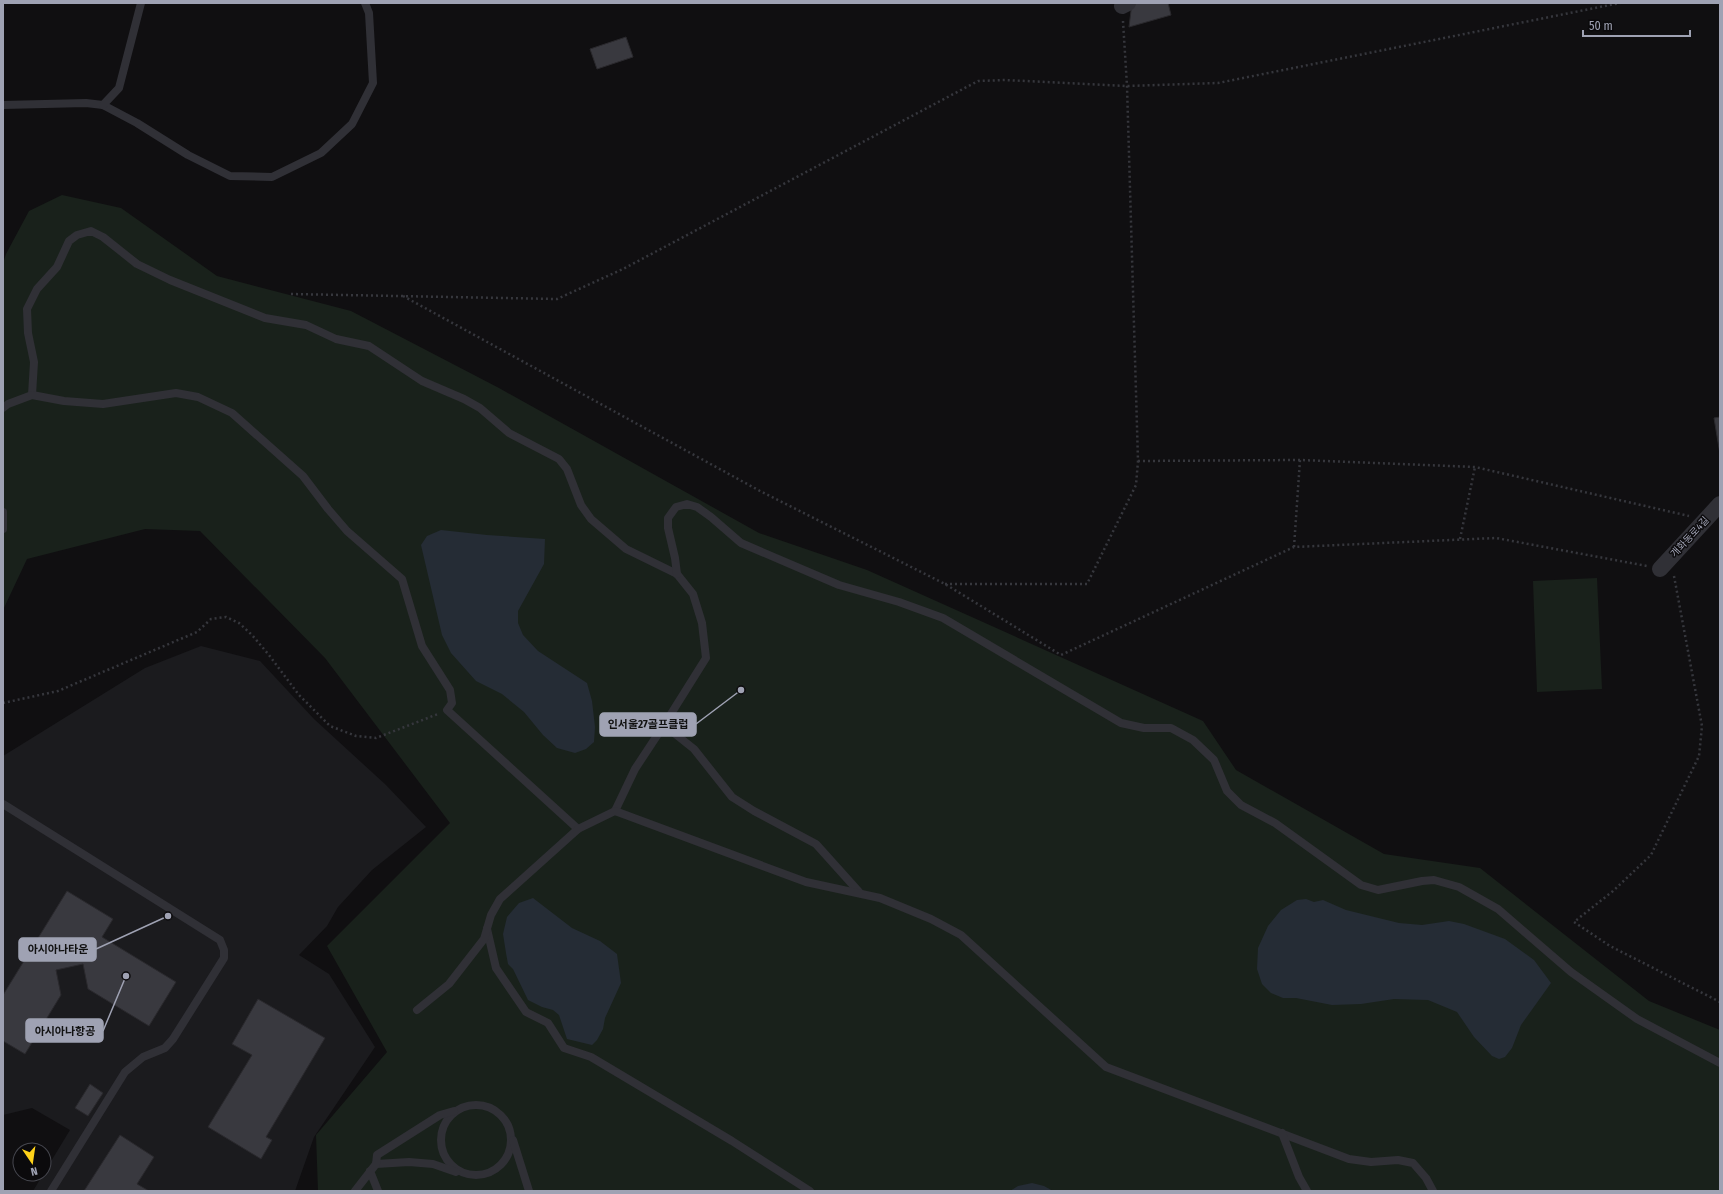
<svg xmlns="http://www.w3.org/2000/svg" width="1723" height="1194" font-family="'Fira Sans Condensed','Noto Sans KR',sans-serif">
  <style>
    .built { fill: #1b1b1e }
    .green { fill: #19211b }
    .water { fill: #252c35 }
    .building { fill: #39393f; stroke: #2a292d }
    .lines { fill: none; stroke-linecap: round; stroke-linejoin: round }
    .path { stroke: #36373d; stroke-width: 2.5; stroke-dasharray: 2 3; stroke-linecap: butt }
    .service { stroke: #303036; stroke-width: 8 }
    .minor { stroke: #303036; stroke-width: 16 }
    .labels { text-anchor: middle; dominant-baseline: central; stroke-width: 3; stroke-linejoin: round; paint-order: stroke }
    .street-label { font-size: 10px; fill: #9fa2b3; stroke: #0b0a0c }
    .leader { fill: none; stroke: #9fa2b3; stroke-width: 1.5 }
    .callout-dot { fill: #9fa2b3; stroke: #0b0a0c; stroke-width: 1.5 }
    .callout { fill: #9fa2b3; stroke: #9fa2b3; stroke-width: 1.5 }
    .callout-label { font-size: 11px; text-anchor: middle; font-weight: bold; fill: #111 }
  </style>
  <rect width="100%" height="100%" fill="#100f11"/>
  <polygon class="built" points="201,646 260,661 314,719 386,785 426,827 372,870 338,907 327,926 299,955 329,974 375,1047 314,1137 295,1191 33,1191 70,1130 32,1108 3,1115 3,756 145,668"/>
  <g class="green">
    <polygon points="62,195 121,208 217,276 351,311 499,388 759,533 867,570 1203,721 1236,770 1384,854 1480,868 1649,1001 1720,1030 1720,1191 318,1191 316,1135 387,1052 327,946 450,823 325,658 200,531 145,529 27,559 3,610 3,263 6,254 29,211"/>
    <polygon points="1597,578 1602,689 1537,692 1533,581"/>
  </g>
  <g class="water">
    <polygon points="441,530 487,535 545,539 544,564 518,611 518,623 523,635 538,651 587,683 592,701 595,727 594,742 586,749 575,753 557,748 543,735 524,712 502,694 476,681 451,653 442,635 421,545 427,536"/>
    <polygon points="533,898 572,928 600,941 617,954 621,983 605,1018 603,1029 597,1040 592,1045 567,1039 559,1015 553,1010 542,1007 528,1000 513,969 508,964 506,953 503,934 507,917 519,903"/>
    <polygon points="1306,899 1314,902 1323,900 1346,910 1399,923 1422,925 1449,921 1464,924 1505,939 1534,960 1551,983 1521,1025 1512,1048 1505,1057 1499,1059 1492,1056 1474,1037 1457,1012 1428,1000 1394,999 1361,1004 1332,1005 1296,998 1283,998 1271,993 1262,984 1257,969 1258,948 1268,926 1281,910 1297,900"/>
    <polygon points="1032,1183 1044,1186 1053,1191 1010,1191 1018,1186"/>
  </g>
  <g class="building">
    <polygon points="1132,3 1168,3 1171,15 1129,27"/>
    <polygon points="626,37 633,57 597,69 590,49"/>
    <polygon points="1720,417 1720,454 1714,418"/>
    <polygon points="67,891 113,919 102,937 176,982 149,1026 88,989 83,964 56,970 61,995 25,1054 3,1041 3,995"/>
    <polygon points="258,999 325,1038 266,1137 272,1140 261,1159 208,1127 252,1055 232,1044"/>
    <polygon points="90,1084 103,1093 88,1116 75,1108"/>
    <polygon points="120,1135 154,1157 137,1184 149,1191 84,1191"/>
  </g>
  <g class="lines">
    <g class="path">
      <polyline points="291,294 557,299 623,269 978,81 1005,80 1127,86 1218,83 1620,3"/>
      <polyline points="403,296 760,491 945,584 1061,655 1294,547 1496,538 1647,566"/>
      <polyline points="1138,461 1300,460 1475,467 1689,516"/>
      <polyline points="1460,539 1475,467"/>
      <polyline points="1294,547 1300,460"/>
      <polyline points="1674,576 1702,726 1699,756 1651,855 1613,891 1574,922 1610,946 1720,1002"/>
      <polyline points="945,584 1087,584 1136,485 1138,461 1127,86 1123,21"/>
      <polyline points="3,703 58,691 197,632 211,619 226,617 239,623 252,635 269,655 299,695 330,726 356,736 376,738 438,714"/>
    </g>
    <g class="service">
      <polyline points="3,105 86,103 103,105 137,123 188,155 230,176 272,177 321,153 352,124 373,83 369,13 365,3"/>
      <polyline points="103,105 119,88 141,3"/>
      <polyline points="32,395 34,362 28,333 27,309 37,289 57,267 69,241 77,235 91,231 103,237 137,264 170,280 265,318 306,325 336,339 369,346 422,381 464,399 480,408 509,433 559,459 567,469 581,505 591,519 626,549 677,574 693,594 702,623 706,658 664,725 635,769 615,811"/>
      <polyline points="3,408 8,404 32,395 64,401 103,404 176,393 198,397 232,413 303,476 328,509 347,531 402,579 422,646 450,690 452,703 447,710 578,829"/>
      <polyline points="3,512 3,529"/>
      <polyline points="677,574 675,558 668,528 668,518 676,507 687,504 697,507 711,517 741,543 839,585 899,602 943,618 1121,723 1144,728 1171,728 1193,740 1214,760 1227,791 1241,805 1275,823 1361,885 1378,890 1422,881 1434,880 1459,887 1498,909 1571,972 1637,1019 1720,1063"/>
      <polyline points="664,725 694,749 732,797 754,811 816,844 860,893"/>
      <polyline points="3,804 220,940 224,950 224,958 173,1039 165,1048 143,1057 125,1072 51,1191"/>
      <polyline points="487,929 496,968 526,1012 548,1023 564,1048 591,1057 732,1141 810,1191"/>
      <polyline points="417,1010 449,984 484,939 491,915 500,899 578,829 615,811 806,882 880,898 931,919 961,935 1106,1067 1349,1159 1371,1162 1398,1160 1413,1163 1426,1178 1433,1191"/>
      <circle cx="476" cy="1140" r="35"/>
      <polyline points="1282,1133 1299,1177 1307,1191"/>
      <polyline points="513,1140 529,1191"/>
      <polyline points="376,1164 409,1162 433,1164 456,1172"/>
      <polyline points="370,1171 378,1191"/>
      <polyline points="355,1191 376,1164 377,1155 440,1115 454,1111"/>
    </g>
    <g class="minor">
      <polyline points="1122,6 1128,3"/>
      <polyline points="1660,569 1720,504"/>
    </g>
  </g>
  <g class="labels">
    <g class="street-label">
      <text transform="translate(1690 537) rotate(-47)">개화동로4길</text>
    </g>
  </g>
  <path class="leader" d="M741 690L696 724M168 916L96 949M126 976L103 1031"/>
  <g class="callout-dot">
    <circle cx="741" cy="690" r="4"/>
    <circle cx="168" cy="916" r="4"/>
    <circle cx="126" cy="976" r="4"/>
  </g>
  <g class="callout">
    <rect x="600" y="713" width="96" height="23" rx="4"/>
    <rect x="19" y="938" width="77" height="23" rx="4"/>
    <rect x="26" y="1019" width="77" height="23" rx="4"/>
  </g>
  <g class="callout-label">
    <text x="648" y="728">인서울27골프클럽</text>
    <text x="58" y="953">아시아나타운</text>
    <text x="65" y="1035">아시아나항공</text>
  </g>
  <rect width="1723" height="1194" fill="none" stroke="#9fa2b3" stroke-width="8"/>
  <g transform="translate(32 1162) rotate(167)"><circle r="19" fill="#0b0a0c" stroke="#46474f"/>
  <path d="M0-3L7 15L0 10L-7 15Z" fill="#ffd219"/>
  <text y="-6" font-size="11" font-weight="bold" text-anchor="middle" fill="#9fa2b3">N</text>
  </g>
  <path d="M1583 30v6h107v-6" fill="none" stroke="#9fa2b3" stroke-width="2"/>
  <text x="1589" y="30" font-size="12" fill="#9fa2b3" stroke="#0b0a0c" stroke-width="3" paint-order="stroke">50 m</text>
</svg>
